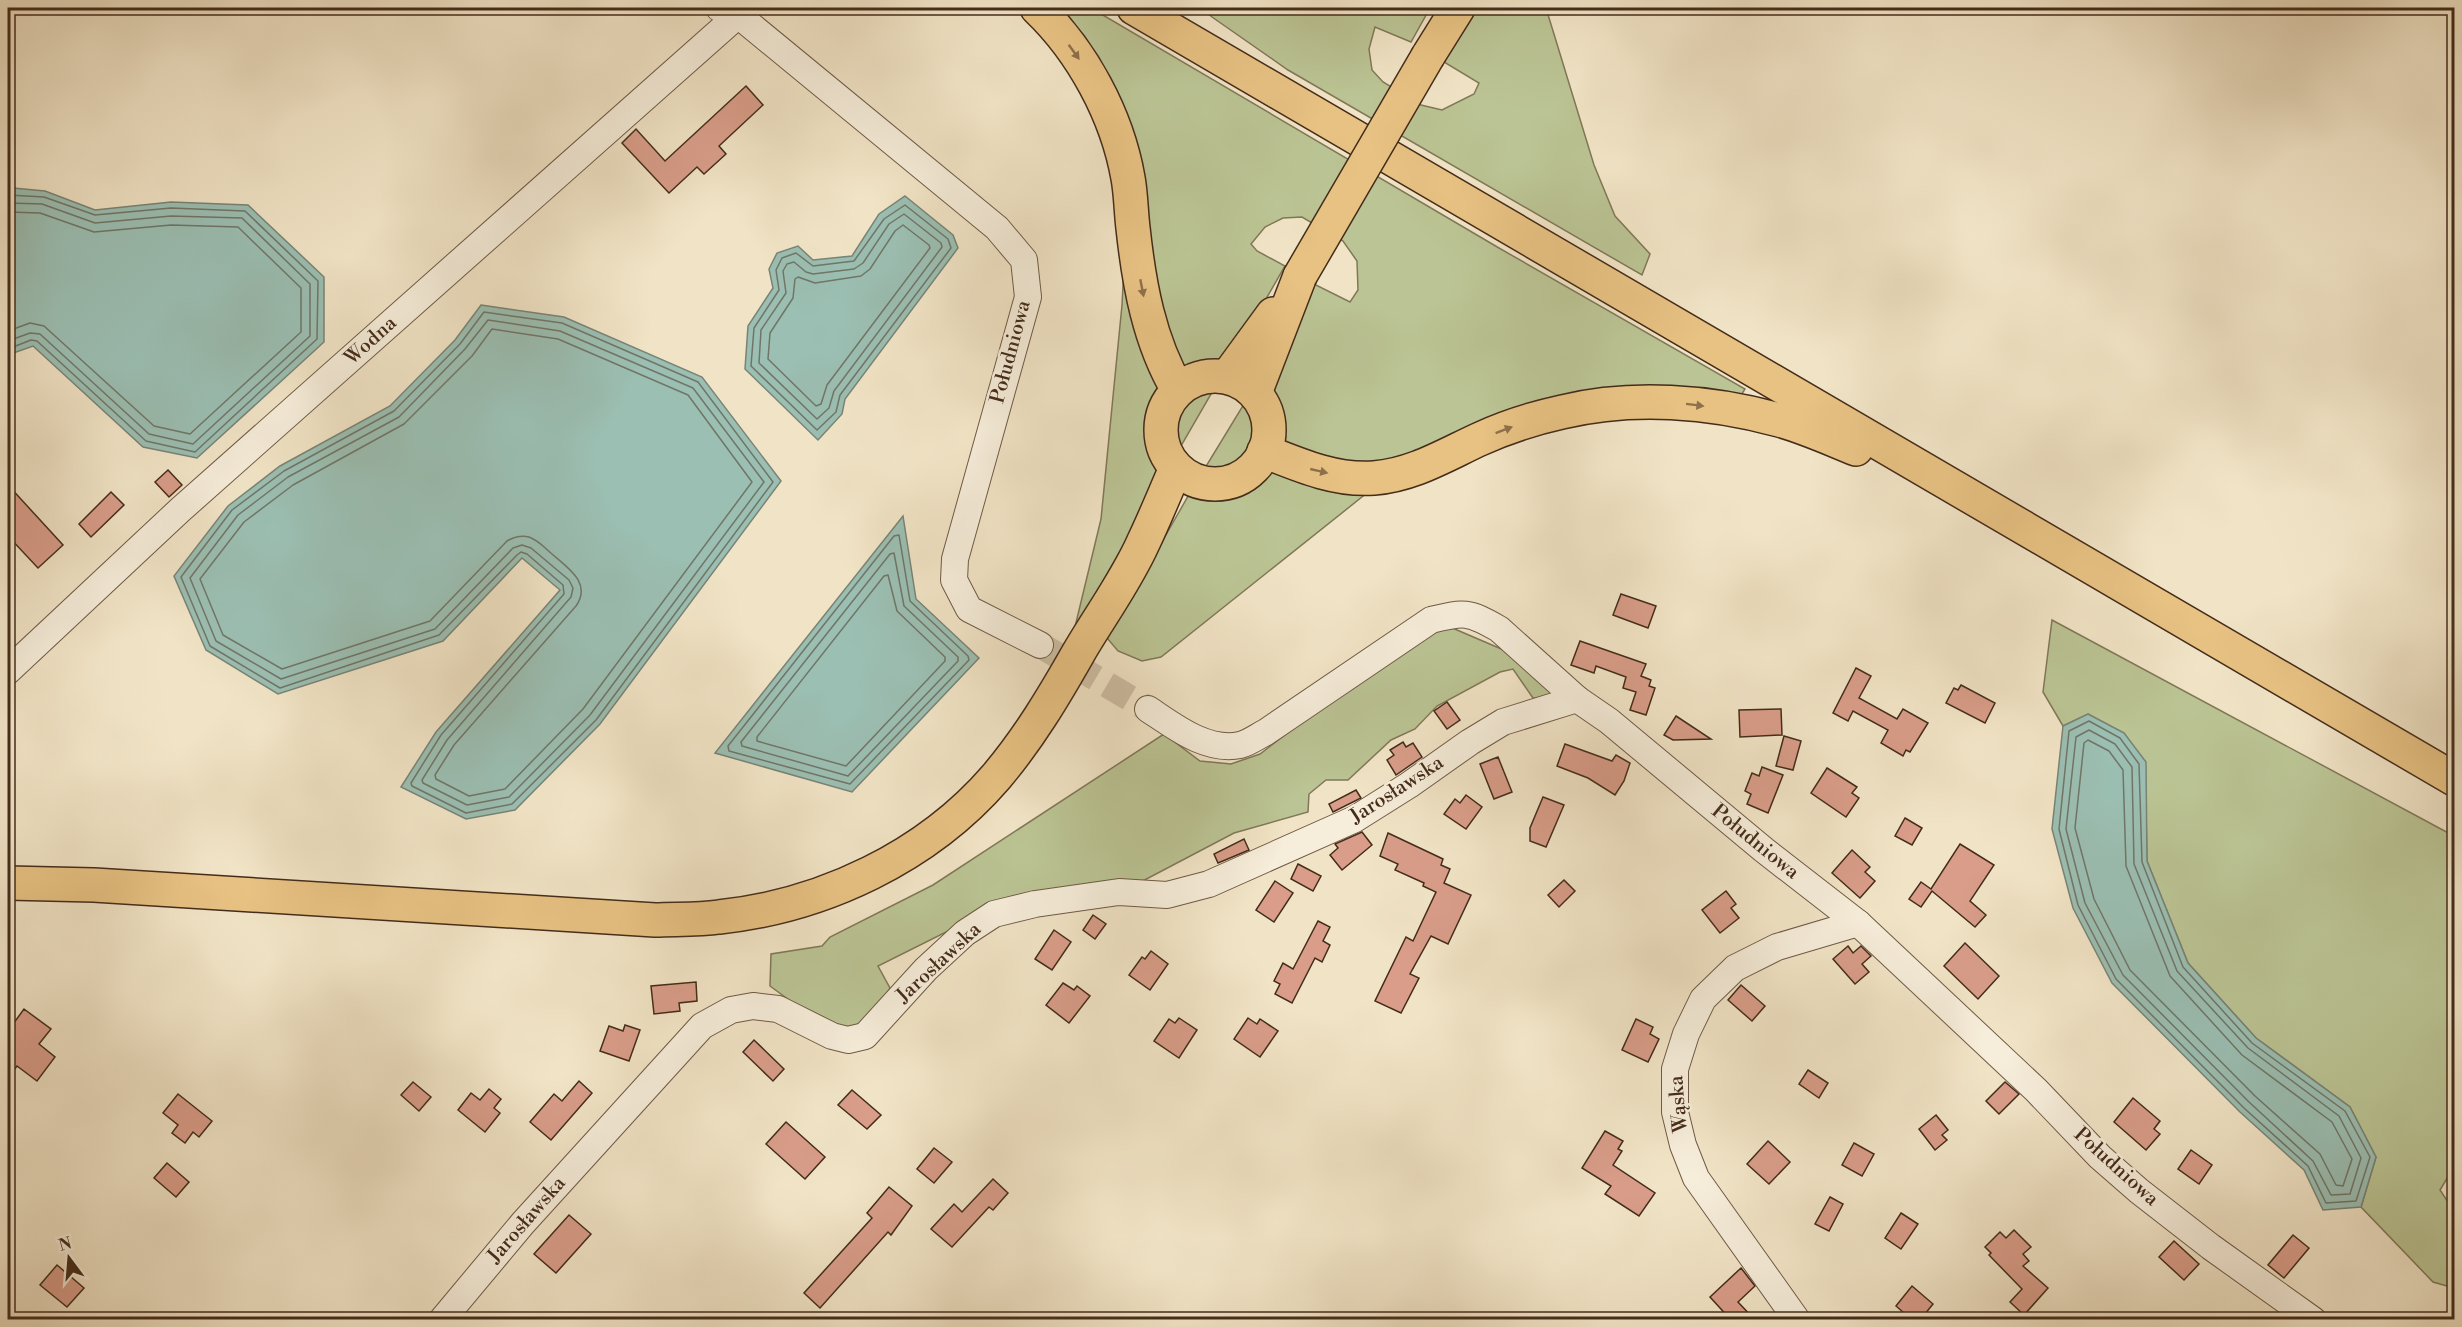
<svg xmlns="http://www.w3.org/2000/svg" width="2462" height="1327" font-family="'Libre Bodoni',serif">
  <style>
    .green { fill: #bbc494; stroke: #807858; stroke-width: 1.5 }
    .water { fill: #9bbfb3; stroke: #788476; stroke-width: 1.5 }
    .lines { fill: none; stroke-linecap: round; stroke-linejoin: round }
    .shore { stroke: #707667; stroke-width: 1.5 }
    .building { fill: #d99d89; stroke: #442c1b; stroke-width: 1.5 }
    .minor-tunnel { stroke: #cebfa4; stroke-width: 26; stroke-dasharray: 26 13; stroke-linecap: butt }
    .minor-casing { stroke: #6f5a46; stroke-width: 28 }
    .major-casing { stroke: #442c1b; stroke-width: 36 }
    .minor { stroke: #f6edda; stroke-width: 26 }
    .major { stroke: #e8c283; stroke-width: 33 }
    .major-bridge-casing { stroke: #442c1b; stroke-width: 36; stroke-linecap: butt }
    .major-bridge { stroke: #e8c283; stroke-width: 33 }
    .oneway { fill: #8e704a }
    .labels { text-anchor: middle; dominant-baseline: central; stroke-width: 5; stroke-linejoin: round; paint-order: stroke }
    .street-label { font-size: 20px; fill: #442c1b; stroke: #f6edda }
  </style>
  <rect width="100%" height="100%" fill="#f1e4c6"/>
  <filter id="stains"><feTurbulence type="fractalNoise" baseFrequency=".00333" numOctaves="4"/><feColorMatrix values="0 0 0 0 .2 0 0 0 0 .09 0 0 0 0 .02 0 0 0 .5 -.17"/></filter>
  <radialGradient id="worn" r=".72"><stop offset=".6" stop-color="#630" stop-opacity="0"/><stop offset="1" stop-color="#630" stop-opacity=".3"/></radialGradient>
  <g class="green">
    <polygon points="1044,8 1091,8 1499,248 1745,389 1740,397 1636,389 1367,493 1161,657 1142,661 1118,651 1107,638 1191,491 1266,368 1312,283 1350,302 1358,290 1357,261 1343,241 1302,217 1283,218 1265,227 1251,244 1257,251 1285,266 1074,631 1101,519 1122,305 1125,247 1114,165"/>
    <polygon points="1201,8 1430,8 1411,42 1375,27 1369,49 1372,70 1383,82 1421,105 1442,110 1474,94 1479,83 1444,62 1478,8 1546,8 1594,165 1615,216 1650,254 1642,275 1288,70 1212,17"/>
    <polygon points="2052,620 2454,836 2454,1167 2440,1190 2454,1211 2454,1288 2433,1282 2361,1207 2376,1157 2350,1107 2256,1038 2188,963 2147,861 2145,762 2124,733 2088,714 2063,726 2043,692"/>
    <polygon points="1443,624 1506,651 1557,694 1546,700 1533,698 1513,669 1500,672 1437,706 1415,729 1391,740 1348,780 1326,780 1309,794 1308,812 1234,833 1137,884 990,910 878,966 890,988 875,1015 843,1033 796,1005 770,986 771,954 822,946 830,937 933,885 1164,734 1200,761 1231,764 1260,754 1403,645"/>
  </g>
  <g class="water">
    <polygon points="13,188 45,191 95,210 171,202 248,205 324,277 324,342 197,458 143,447 33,346 8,355 8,190"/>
    <polygon points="905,196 953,235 958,248 845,399 842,414 818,440 745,369 748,326 773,288 769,269 777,253 798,246 813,260 852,256 879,214"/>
    <polygon points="481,305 564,317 702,377 781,481 600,724 515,810 466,819 401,787 436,732 560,590 522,558 443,641 278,694 206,650 174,576 228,506 280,466 390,406 455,340"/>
    <polygon points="903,516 916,599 979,658 852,792 715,753"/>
    <polygon points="2088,714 2124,733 2146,762 2147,861 2188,963 2256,1038 2350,1107 2376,1157 2361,1207 2323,1210 2304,1170 2240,1112 2112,983 2073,908 2052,829 2063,726"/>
  </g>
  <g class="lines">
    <g class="shore">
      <polyline points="8,195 44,197 95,215 171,208 245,211 318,281 317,339 195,452 146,441 37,341 31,340 8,349"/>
      <polyline points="8,203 42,204 95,223 171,216 242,218 310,284 310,336 193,444 149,434 40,334 30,333 8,341"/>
      <polygon points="905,205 948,239 951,248 840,395 836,412 817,430 751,366 754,328 779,290 776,270 782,258 796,253 813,266 854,261 884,219"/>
      <polyline points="8,212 40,213 94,232 171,225 238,227 301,288 301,332 190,434 154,426 44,326 30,323 8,331"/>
      <polygon points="904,214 941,243 942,247 834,391 829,408 817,419 759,363 761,330 786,293 783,271 787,264 794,262 806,272 813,274 854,269 863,263 889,224"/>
      <polygon points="903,225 929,245 930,248 827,385 821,404 816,406 768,359 770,333 793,298 795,279 798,277 815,283 861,276 870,269 895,231"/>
      <polygon points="484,312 562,323 698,382 773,482 596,720 512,804 466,813 412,786 411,783 441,735 564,594 563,585 527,554 521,552 517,555 439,635 280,688 210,646 181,577 232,510 284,471 394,411 460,344"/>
      <polygon points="488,320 560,331 693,388 764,482 590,715 509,797 467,805 423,783 422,780 447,740 571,597 573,588 569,580 531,548 522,545 513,548 435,629 281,679 216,641 190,578 238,515 288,477 399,417 465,349"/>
      <path d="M492 329 558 339 688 395 752 482 583 709 505 789 469 796 436 779 435 775 454 745 576 606C592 583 568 568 552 554 545 548 538 540 529 537 521 535 514 537 507 541L430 621 282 669 223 635 200 579 244 522 293 485 404 424 472 356Z"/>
      <polygon points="899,535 910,601 968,656 969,660 850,784 729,751 728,746 894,536"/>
      <polygon points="894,553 904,606 958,657 958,661 848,776 742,746 741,742 890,554"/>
      <polygon points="888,575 897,611 945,657 945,661 846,766 757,741 757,737 884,576"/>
      <polygon points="2089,721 2120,738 2139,764 2142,862 2183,967 2252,1043 2345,1111 2370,1157 2356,1201 2326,1203 2308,1166 2244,1108 2116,979 2078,905 2059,829 2069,731"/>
      <polygon points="2089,730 2115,744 2132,767 2134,864 2177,971 2248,1048 2339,1116 2361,1158 2350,1194 2331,1195 2313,1161 2249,1102 2123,975 2085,903 2066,829 2076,737"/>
      <polygon points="2088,740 2109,751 2123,770 2126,866 2170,976 2242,1055 2332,1122 2352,1159 2343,1186 2336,1185 2320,1154 2255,1096 2130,970 2094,899 2075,828 2084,743"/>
    </g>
  </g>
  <g class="building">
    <polygon points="746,86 763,105 719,146 726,154 704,174 697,167 669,193 622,143 636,129 665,161"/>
    <polygon points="168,470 182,485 169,497 155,482"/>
    <polygon points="8,485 63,545 38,568 8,536"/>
    <polygon points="111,492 124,505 91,537 79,524"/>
    <polygon points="1621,594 1656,606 1648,628 1613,615"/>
    <polygon points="1580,641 1646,664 1641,676 1651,680 1649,686 1655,688 1646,715 1630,710 1636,692 1623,688 1626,677 1596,666 1594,673 1571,665"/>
    <polygon points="1856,668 1871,676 1859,698 1897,719 1903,709 1928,723 1910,752 1906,750 1903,756 1881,743 1888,730 1853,711 1848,721 1833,713"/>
    <polygon points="1961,685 1995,703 1985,723 1946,703 1954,688 1958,690"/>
    <polygon points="1447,702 1460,720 1447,729 1434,711"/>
    <polygon points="1781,709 1782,735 1740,737 1739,710"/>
    <polygon points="1676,716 1711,739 1673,740 1664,735"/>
    <polygon points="1784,736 1801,741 1793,770 1776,766"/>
    <polygon points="1403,742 1406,747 1413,743 1422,757 1396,775 1387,760 1394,755 1390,750"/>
    <polygon points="1565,744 1612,761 1616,755 1630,763 1624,781 1615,795 1588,778 1557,766"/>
    <polygon points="1498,757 1512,792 1494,799 1480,764"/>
    <polygon points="1762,767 1783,775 1768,813 1747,804 1751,794 1745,791 1752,773 1759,776"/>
    <polygon points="1827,768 1857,787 1852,793 1859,798 1846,817 1811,793"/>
    <polygon points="1356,790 1361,798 1333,812 1329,804"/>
    <polygon points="1466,795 1482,807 1466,829 1444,814 1455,799 1460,803"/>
    <polygon points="1543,797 1564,805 1546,847 1530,841 1530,828"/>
    <polygon points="1905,818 1922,828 1912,845 1895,836"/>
    <polygon points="1362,832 1372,845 1342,870 1330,855 1338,848 1335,844"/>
    <polygon points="1388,833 1443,859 1441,865 1450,869 1444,883 1471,895 1448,944 1431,936 1410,974 1419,978 1401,1013 1375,1001 1406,937 1413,941 1436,892 1423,886 1424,883 1395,870 1398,864 1380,856"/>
    <polygon points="1244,839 1249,850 1218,863 1214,854"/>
    <polygon points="1960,844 1994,865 1970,901 1986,915 1975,927 1932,891 1921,907 1909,899 1921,882 1931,889"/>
    <polygon points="1852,850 1870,867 1865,872 1875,881 1860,898 1832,873"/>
    <polygon points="1298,864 1321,876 1313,891 1291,879"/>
    <polygon points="1564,880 1575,891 1559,907 1548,895"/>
    <polygon points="1275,881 1293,893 1274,922 1256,910"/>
    <polygon points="1726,891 1736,904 1731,908 1739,918 1720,933 1702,910"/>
    <polygon points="1093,915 1106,924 1095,939 1083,930"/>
    <polygon points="1318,921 1330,927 1323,941 1330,945 1322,962 1315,958 1292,1003 1275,994 1280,984 1274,981 1283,963 1293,969"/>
    <polygon points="1054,930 1071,942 1052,970 1035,959"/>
    <polygon points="1965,943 1999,976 1978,999 1944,966"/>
    <polygon points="1848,946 1853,953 1861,946 1871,956 1862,964 1869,972 1855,984 1833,959"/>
    <polygon points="1151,951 1168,964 1150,990 1129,975 1142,957 1145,959"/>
    <polygon points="696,982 697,1001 679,1003 680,1011 654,1014 651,986"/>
    <polygon points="1063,983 1074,990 1077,986 1090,996 1069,1023 1046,1005"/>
    <polygon points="1741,985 1765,1006 1752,1021 1728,1000"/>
    <polygon points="24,1009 51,1029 39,1044 55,1057 37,1081 17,1066 8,1078 8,1031"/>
    <polygon points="1179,1018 1197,1030 1179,1058 1154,1041 1169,1019 1175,1023"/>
    <polygon points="1248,1018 1257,1024 1260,1019 1278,1031 1260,1057 1234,1039"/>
    <polygon points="1636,1019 1653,1027 1650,1034 1659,1039 1648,1062 1622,1050"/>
    <polygon points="625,1025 640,1030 629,1061 600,1051 609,1026 623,1031"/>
    <polygon points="754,1040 784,1069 773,1081 743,1052"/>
    <polygon points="1808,1070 1828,1083 1819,1098 1799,1084"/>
    <polygon points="579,1081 592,1093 551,1140 530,1122 554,1094 562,1101"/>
    <polygon points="413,1082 431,1097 419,1111 401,1095"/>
    <polygon points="2005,1082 2019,1094 1999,1114 1986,1101"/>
    <polygon points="489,1089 501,1099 494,1108 500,1113 485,1132 458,1110 471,1093 480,1100"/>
    <polygon points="852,1090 881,1115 867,1129 838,1105"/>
    <polygon points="178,1094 212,1121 199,1137 193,1132 185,1143 172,1133 178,1125 163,1113"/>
    <polygon points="2133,1098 2160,1121 2154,1129 2160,1134 2146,1150 2114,1122"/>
    <polygon points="1936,1115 1948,1130 1942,1135 1947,1140 1935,1150 1919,1129"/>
    <polygon points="786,1122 825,1157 805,1179 766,1144"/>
    <polygon points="1605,1131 1623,1141 1618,1149 1622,1151 1613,1165 1655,1193 1639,1216 1605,1194 1611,1186 1582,1168"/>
    <polygon points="1768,1141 1790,1162 1769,1184 1747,1164"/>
    <polygon points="1854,1143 1874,1154 1862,1176 1842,1165"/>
    <polygon points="934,1148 952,1162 934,1183 917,1169"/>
    <polygon points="2191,1150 2212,1165 2199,1184 2178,1169"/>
    <polygon points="167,1163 189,1182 176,1197 154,1178"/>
    <polygon points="993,1179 1008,1193 993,1210 989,1207 952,1247 931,1229 954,1204 962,1212"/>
    <polygon points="889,1187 912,1206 891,1235 888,1232 820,1308 804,1293 872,1218 867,1213"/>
    <polygon points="1830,1197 1843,1204 1829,1231 1815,1224"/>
    <polygon points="1901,1213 1918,1224 1901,1249 1885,1238"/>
    <polygon points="569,1215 591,1234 556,1273 534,1254"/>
    <polygon points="2014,1230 2031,1247 2023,1254 2029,1261 2023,1266 2048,1288 2024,1315 2010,1302 2022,1289 1989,1255 1991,1253 1985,1247 2000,1232 2006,1238"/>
    <polygon points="2293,1235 2309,1248 2284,1278 2268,1265"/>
    <polygon points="2174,1241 2199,1264 2184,1280 2159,1257"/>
    <polygon points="57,1265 84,1288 67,1307 40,1285"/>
    <polygon points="1741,1268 1755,1286 1738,1302 1755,1320 1731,1320 1710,1297"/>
    <polygon points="1912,1286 1933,1304 1920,1320 1912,1320 1896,1306"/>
  </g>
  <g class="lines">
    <polyline class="minor-tunnel" points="1040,645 1148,709"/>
    <g class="minor-casing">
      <g id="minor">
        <polyline points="719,8 738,15 997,228 1024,260 1028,297 955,559 954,580 969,609 1040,645"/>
        <polyline points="8,671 180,510 738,15"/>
        <path d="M1148 709C1174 726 1206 752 1240 745 1249 743 1258 736 1266 732L1431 620C1464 612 1468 611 1499 629L1577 699 1609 721 1764 850 1858 923 2036 1090 2100 1157 2139 1191 2211 1247 2313 1320"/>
        <polyline points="442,1320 523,1223 702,1026 731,1010 753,1006 778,1009 832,1036 848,1040 865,1036 926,969 965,933 994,914 1035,904 1119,892 1167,895 1209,884 1355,819 1409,785 1470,742 1503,722 1577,699"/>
        <polyline points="1797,1320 1696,1178 1683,1145 1675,1112 1675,1069 1686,1034 1703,999 1735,968 1777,947 1858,923"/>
      </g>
    </g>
    <g class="major-casing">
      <g id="major">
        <path d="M1037 8C1082 51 1117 115 1128 178 1131 194 1131 212 1133 228 1139 284 1149 341 1178 390"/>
        <polyline points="1134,8 2454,779"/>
        <polyline points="1428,56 1458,8"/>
        <circle cx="1215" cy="430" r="54"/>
        <polyline points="1227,377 1273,314"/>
        <polyline points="1255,393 1300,276"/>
        <path d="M1264 451C1299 465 1336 481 1374 478 1413 475 1445 455 1480 439 1506 427 1535 418 1562 412 1632 395 1710 401 1779 420 1805 427 1831 439 1856 449"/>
        <path d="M8 883 94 885 655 920C676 919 698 920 719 917 823 906 927 857 996 777 1029 738 1054 696 1079 652 1100 616 1126 581 1143 543 1155 518 1165 493 1176 468"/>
      </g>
    </g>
    <use href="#minor" class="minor"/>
    <use href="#major" class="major"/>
    <g class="major-bridge-casing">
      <polyline id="major-bridge" points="1300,276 1428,56"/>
    </g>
    <use href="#major-bridge" class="major-bridge"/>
  </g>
  <defs><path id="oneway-solid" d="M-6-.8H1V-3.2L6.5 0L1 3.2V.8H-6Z" transform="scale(1.5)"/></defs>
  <g class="oneway">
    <use href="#oneway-solid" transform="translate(1074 52) rotate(54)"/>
    <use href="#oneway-solid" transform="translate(1142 288) rotate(79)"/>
    <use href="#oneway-solid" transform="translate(1695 405) rotate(7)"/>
    <use href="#oneway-solid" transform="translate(1504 430) rotate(-21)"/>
    <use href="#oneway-solid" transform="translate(1319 471) rotate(13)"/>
  </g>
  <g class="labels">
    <g class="street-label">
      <text transform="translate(371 341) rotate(-42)">Wodna</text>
      <text transform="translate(1011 352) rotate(-75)">Południowa</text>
      <text transform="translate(1397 790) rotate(-33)">Jarosławska</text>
      <text transform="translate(1755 842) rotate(39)">Południowa</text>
      <text transform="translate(939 963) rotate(-43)">Jarosławska</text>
      <text transform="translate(1679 1104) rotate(-95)">Wąska</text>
      <text transform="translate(2116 1167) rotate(42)">Południowa</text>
      <text transform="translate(527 1220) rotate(-49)">Jarosławska</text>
    </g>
  </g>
  <rect width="2462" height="1327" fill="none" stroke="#f1e4c6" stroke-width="30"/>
  <rect x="9" y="9" width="2444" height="1309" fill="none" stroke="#442c1b" stroke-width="3"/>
  <rect x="15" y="15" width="2432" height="1297" fill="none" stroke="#442c1b" stroke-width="1.5"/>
  <g transform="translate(69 1258) rotate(344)" stroke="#f6edda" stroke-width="4.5" paint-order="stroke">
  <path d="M0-4.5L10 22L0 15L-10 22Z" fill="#442c1b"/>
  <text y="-9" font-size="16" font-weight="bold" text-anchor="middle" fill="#442c1b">N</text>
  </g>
  <rect width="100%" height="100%" filter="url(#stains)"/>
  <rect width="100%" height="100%" fill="url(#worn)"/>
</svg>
